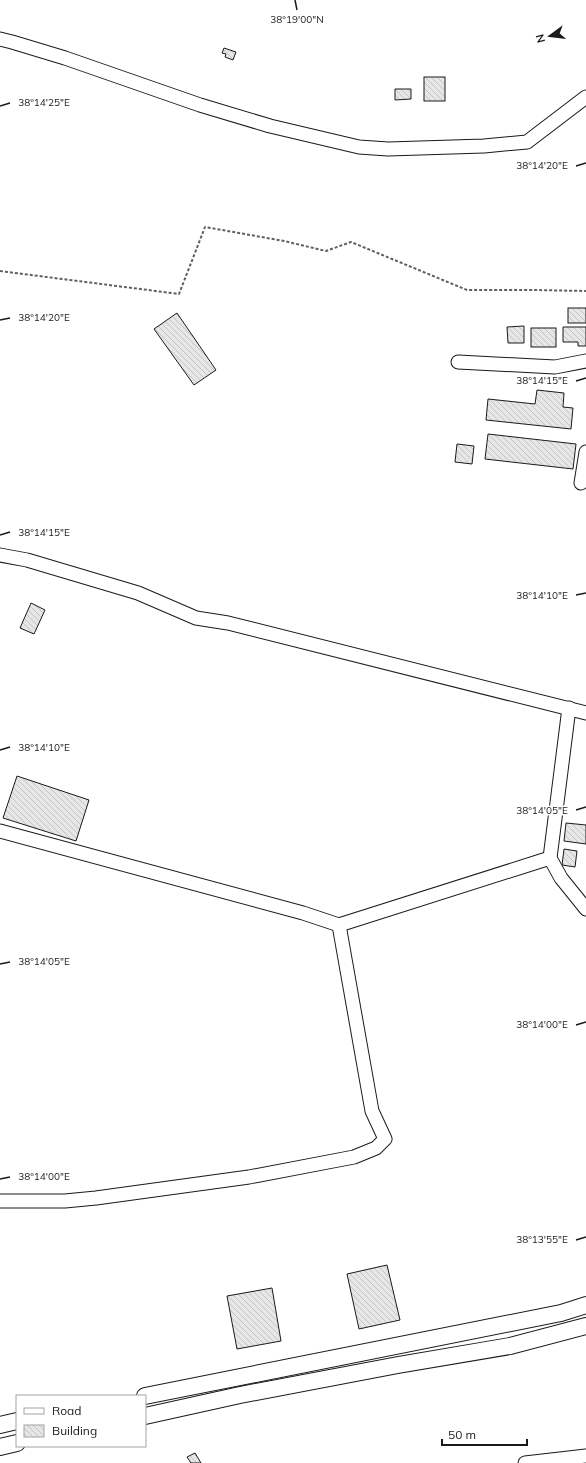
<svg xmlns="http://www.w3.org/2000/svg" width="586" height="1463" font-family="Mulish,sans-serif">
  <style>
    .building { fill: url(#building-back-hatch); stroke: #1a1a1a }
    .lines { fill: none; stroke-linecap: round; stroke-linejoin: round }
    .minor-casing { stroke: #1a1a1a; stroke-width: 15 }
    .major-casing { stroke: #1a1a1a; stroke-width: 18 }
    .path { stroke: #5f5f5f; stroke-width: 2; stroke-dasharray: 3 2; stroke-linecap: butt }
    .minor { stroke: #fff; stroke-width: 13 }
    .major { stroke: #fff; stroke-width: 16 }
    .ticks { fill: none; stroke: #1a1a1a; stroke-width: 1.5 }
    .ticks-label { font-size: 10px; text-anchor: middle; fill: #1a1a1a; stroke: #fff; stroke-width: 3; stroke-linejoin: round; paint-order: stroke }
  </style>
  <defs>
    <pattern id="building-back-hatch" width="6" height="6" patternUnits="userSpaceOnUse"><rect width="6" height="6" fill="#e6e6e6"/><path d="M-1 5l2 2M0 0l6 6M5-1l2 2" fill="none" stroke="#c5c5c5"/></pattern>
  </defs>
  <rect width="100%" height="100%" fill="#fff"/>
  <g class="building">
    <polygon points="224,48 236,52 233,60 225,57 226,54 222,53"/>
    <rect x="424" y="77" width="21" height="24"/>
    <polygon points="395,89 411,89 411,99 395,100"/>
    <rect x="568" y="308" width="18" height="15"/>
    <polygon points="177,313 216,370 194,385 154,329"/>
    <polygon points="524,326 524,343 508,343 507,327"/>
    <polygon points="563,327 586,327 586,346 578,346 578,342 563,342"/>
    <rect x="531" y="328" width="25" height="19"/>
    <polygon points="537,390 564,393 563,407 573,408 571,429 486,420 488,399 535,404"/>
    <polygon points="488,434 576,444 573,469 485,459"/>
    <polygon points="457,444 474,446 472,464 455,462"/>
    <polygon points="31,603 45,610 34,634 20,628"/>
    <polygon points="17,776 89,800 76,841 3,818"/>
    <polygon points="566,823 586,825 586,844 564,841"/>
    <polygon points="564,849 577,851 575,867 562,865"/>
    <polygon points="387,1265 400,1320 359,1329 347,1274"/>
    <polygon points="272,1288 281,1341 237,1349 227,1296"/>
    <polygon points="195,1453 201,1463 191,1463 187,1457"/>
  </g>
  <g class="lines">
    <g class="minor-casing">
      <g id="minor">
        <polyline points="0,39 12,42 65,58 200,105 270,126 359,147 388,149 484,146 527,142 586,97"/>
        <polyline points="458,362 555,367 586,361"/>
        <polyline points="581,483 586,452"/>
        <polyline points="0,555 27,560 138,593 196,618 228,623 586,713"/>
        <polyline points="569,708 550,858 561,878 586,909"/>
        <polyline points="0,831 303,913 339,925 550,858"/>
        <polyline points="0,1201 65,1201 96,1198 249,1177 354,1157 376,1148 385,1139 372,1111 339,925"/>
        <polyline points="525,1463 586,1456"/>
      </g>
    </g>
    <g class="major-casing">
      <g id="major">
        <polyline points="145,1396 561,1313 586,1305"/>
        <polyline points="145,1416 240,1395 398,1365 510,1346 586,1326"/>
        <polyline points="0,1425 17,1421"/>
        <polyline points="0,1447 17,1443"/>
      </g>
    </g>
    <polyline class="path" points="0,271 179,294 205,227 284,241 326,251 351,242 467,290 535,290 586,291"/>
    <use href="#minor" class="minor"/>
    <use href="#major" class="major"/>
  </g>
  <path class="ticks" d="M295 0 297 10M0 106 10 103M576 166 586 163M0 320 10 318M576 381 586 378M0 535 10 532M576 595 586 593M0 750 10 747M576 810 586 807M0 964 10 962M576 1025 586 1022M0 1179 10 1177M576 1240 586 1237"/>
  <g class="ticks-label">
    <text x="297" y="23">38°19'00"N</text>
    <text x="44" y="106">38°14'25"E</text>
    <text x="542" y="169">38°14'20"E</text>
    <text x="44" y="321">38°14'20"E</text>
    <text x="542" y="384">38°14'15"E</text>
    <text x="44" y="536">38°14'15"E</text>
    <text x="542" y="599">38°14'10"E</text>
    <text x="44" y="751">38°14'10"E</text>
    <text x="542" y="814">38°14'05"E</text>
    <text x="44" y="965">38°14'05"E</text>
    <text x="542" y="1028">38°14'00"E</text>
    <text x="44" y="1180">38°14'00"E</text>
    <text x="542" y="1243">38°13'55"E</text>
  </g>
  <rect x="16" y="1395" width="130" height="52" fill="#ffffff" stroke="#a3a3a3"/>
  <rect x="24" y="1408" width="20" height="6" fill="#ffffff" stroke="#a3a3a3"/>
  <text x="52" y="1415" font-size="12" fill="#1a1a1a">Road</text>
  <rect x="24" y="1425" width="20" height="12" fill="url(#building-back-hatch)" stroke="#a3a3a3"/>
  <text x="52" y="1435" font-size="12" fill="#1a1a1a">Building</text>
  <g transform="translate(550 36) rotate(255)" stroke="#ffffff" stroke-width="3" paint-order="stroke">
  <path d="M0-3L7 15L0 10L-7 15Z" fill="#1a1a1a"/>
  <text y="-6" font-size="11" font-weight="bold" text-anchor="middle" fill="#1a1a1a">N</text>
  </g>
  <path d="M442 1439v6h85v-6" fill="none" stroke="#1a1a1a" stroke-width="2"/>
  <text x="448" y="1439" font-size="12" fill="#1a1a1a" stroke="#ffffff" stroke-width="3" paint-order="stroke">50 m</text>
</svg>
